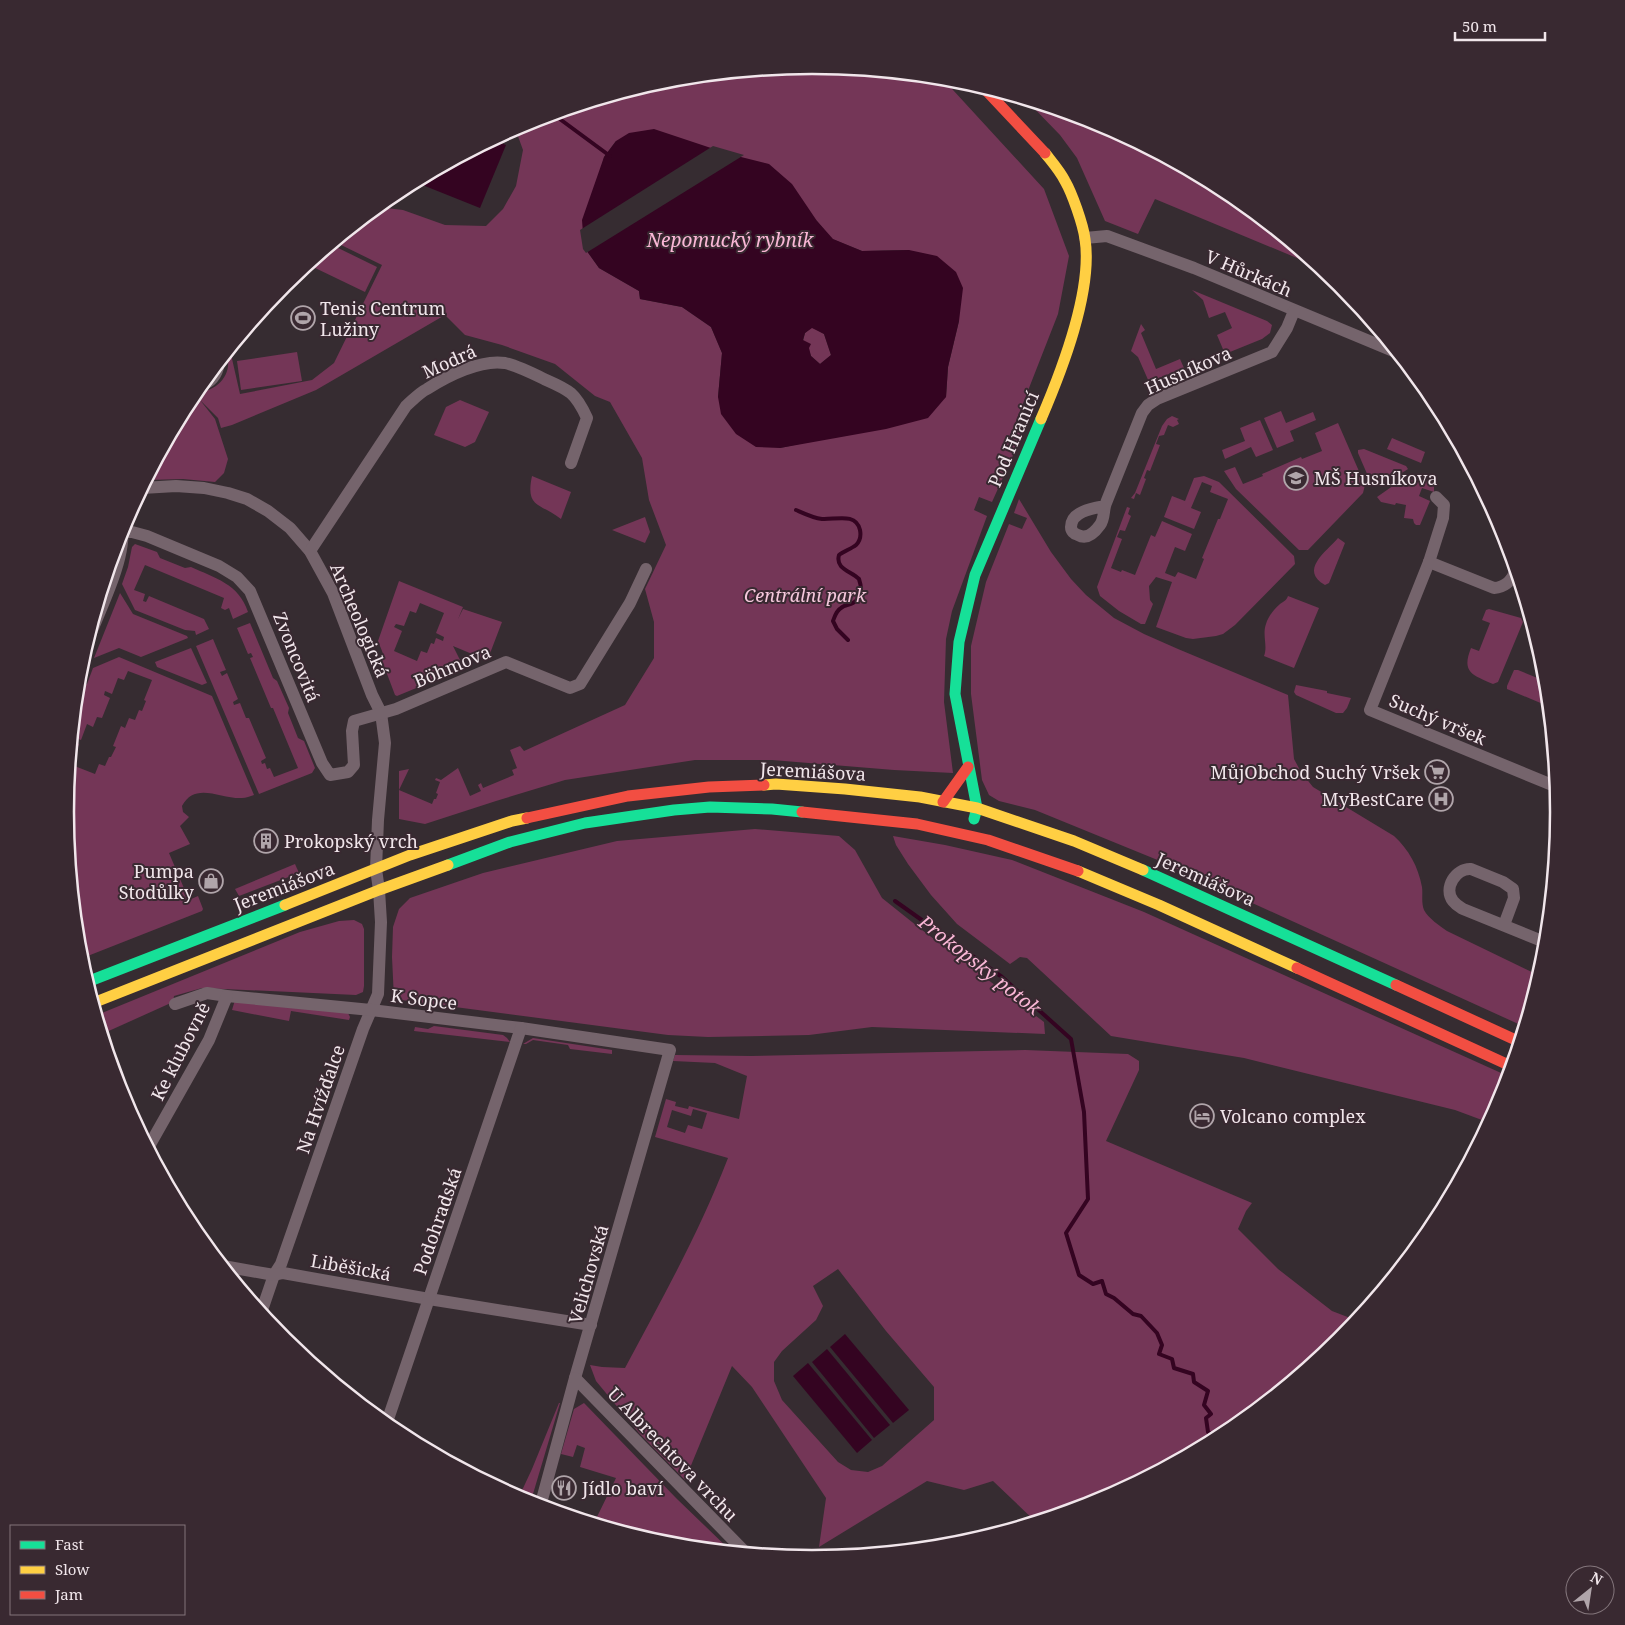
<svg xmlns="http://www.w3.org/2000/svg" width="1625" height="1625" font-family="'Noto Serif',serif">
  <style>
    .green { fill: #743657; fill-rule: evenodd }
    .water { fill: #340421; fill-rule: evenodd }
    .pier { fill: #362c31 }
    .lines { fill: none; stroke-linecap: round; stroke-linejoin: round }
    .stream { stroke: #340421; stroke-width: 4 }
    .street { stroke: #75646c; stroke-width: 12 }
    .fast { stroke: #16e098; stroke-width: 11 }
    .slow { stroke: #ffcf43; stroke-width: 11 }
    .jam { stroke: #f24e42; stroke-width: 11 }
    .labels { text-anchor: middle; dominant-baseline: central; stroke-width: 4; stroke-linejoin: round; paint-order: stroke }
    .street-label { font-size: 18px; fill: #f1e6eb; stroke: #392931 }
    .poi-label { font-size: 18px; fill: #f1e6eb; stroke: #392931; text-anchor: start }
    .park-label { font-size: 18px; font-style: italic; fill: #f5c8dc; stroke: #392931 }
    .water-label { font-size: 19px; font-style: italic; fill: #fab7d6; stroke: #392931 }
    .rim { fill: none; stroke: #f1e6eb; stroke-width: 2.5 }
  </style>
  <rect width="100%" height="100%" fill="#362c31"/>
  <g class="green">
    <path d="M813 65 942 78 1044 189 1069 256 1058 314 1013 429 1023 433 992 502 979 497 974 510 987 516 952 611 946 639 944 702 953 773 894 770 772 760H695L565 780 496 801 425 824 399 819V771L409 769 399 790 432 804 434 799H436L438 794 436 793 440 782 435 780 436 778 441 780 458 768 470 796 481 791 478 785 481 783 483 788 514 775 512 770 517 768 510 750 520 746 524 751 625 705 654 658V622L645 589 666 545 649 500 642 458 610 402 595 396 555 364 502 345 465 335 445 315 316 390 232 425 221 428 218 418 200 400 215 419 228 459 224 473 215 482 183 479 147 480 191 397 195 393C216 392 233 376 227 354L230 350 240 394 312 380 334 363 382 265 335 242 378 207 403 210 445 225 486 226 503 209 516 186 523 150 515 128 527 122 667 79ZM616 141 817 221 832 239 862 251 909 250 959 321 948 367 946 397 818 440 780 448 718 397 722 353 711 327 682 307 640 299 639 291 599 268 584 247 604 157Z"/>
    <polygon points="1026,100 1099,122 1228,191 1321,268 1155,199 1138,234 1105,221 1077,158 1060,135"/>
    <polygon points="332,245 377,267 365,292 311,266 315,258"/>
    <polygon points="1192,290 1267,321 1272,325 1270,333 1262,339 1225,354 1217,335 1232,328 1225,312 1209,318 1203,300"/>
    <polygon points="1141,324 1145,330 1141,333 1156,369 1180,359 1184,368 1149,382 1138,357 1131,351"/>
    <polygon points="812,327 824,334 831,355 820,364 811,356 808,348 803,341 805,333"/>
    <polygon points="297,352 302,381 241,390 237,361"/>
    <polygon points="460,400 489,412 475,442 465,447 434,435 446,407"/>
    <polygon points="1281,411 1286,423 1313,412 1316,420 1290,431 1294,441 1277,448 1264,418"/>
    <polygon points="1172,416 1179,419 1177,420 1179,424 1173,427 1168,425 1164,435 1159,436 1156,444 1160,445 1150,471 1147,470 1144,478 1146,479 1140,495 1136,493 1134,499 1131,498 1135,493 1162,426 1167,419"/>
    <polygon points="1260,420 1273,450 1256,457 1251,447 1225,459 1222,450 1245,441 1240,428"/>
    <polygon points="1338,423 1365,485 1363,493 1308,550 1299,550 1236,489 1224,471 1235,467 1243,484 1263,476 1262,474 1301,457 1302,459 1322,451 1315,433"/>
    <polygon points="1392,438 1425,452 1421,463 1387,449"/>
    <path d="M1364 449 1406 466 1408 469C1406 471 1378 486 1375 486L1371 483 1358 453V450Z"/>
    <path d="M532 476 571 492 561 519C541 503 525 509 532 476Z"/>
    <polygon points="1204,476 1219,482 1294,556 1295,564 1235,625 1223,634 1216,636 1193,639 1186,638 1156,627 1172,582 1156,577 1149,586 1150,600 1153,604 1145,624 1141,624 1119,611 1100,596 1097,587 1127,507 1130,508 1128,514 1131,516 1125,531 1120,530 1117,537 1122,539 1111,568 1121,572 1122,570 1135,575 1151,535 1155,537 1162,521 1192,534 1185,551 1175,547 1165,573 1175,577 1178,572 1196,579 1204,559 1202,558 1218,519 1220,519 1228,499 1210,492 1212,486 1202,482 1191,508 1201,512 1194,529 1164,517 1172,496 1185,501 1194,478"/>
    <path d="M1407 480C1417 480 1428 479 1434 486V492L1422 488 1419 496 1430 501 1420 525H1416L1414 523 1413 519 1404 518 1406 505 1396 503 1395 505 1381 502 1377 497 1397 483Z"/>
    <path d="M1019 499 1051 552 1071 579 1086 595 1114 618 1144 634 1178 649 1288 695 1294 759 1301 772 1313 787 1394 836C1409 850 1418 866 1422 887 1423 894 1421 902 1424 910 1428 918 1440 926 1447 931L1540 976 1525 1027 1160 861 1035 810 999 801 989 795 982 780 971 694V646L986 582 1009 524 1022 529 1027 518 1014 513Z"/>
    <polygon points="645,517 650,532 645,543 612,530"/>
    <path d="M1338 538 1345 543 1329 583 1325 585C1299 570 1326 552 1338 538Z"/>
    <path d="M135 544 157 552 160 558 185 568 191 567C215 578 239 584 248 612L233 619 229 608 225 610 221 608 224 598 145 565 134 590 145 594 143 601 146 602 149 596 204 619 209 629 196 635 195 631 185 630 135 610 122 584 128 567 132 547Z"/>
    <path d="M399 581 463 607 458 619 463 609 502 622 489 656 484 659 453 646 464 668C454 667 443 670 438 679L397 696 395 695 381 658 384 656 378 641ZM420 603 444 613 436 633 444 637 443 641 436 638 434 644 431 643 427 653 421 651 417 661 394 651 402 631 394 627 396 624 404 626 410 611 416 613Z"/>
    <polygon points="120,593 133,614 187,636 188,638 141,657 119,648 94,658"/>
    <path d="M1288 596 1319 608 1294 668 1264 656C1268 646 1262 635 1266 624 1268 617 1274 609 1280 604 1284 601 1286 601 1288 596Z"/>
    <path d="M1489 609 1521 618 1523 622 1498 682 1493 684C1473 675 1461 673 1471 648L1479 651 1490 623 1482 620 1486 610Z"/>
    <polygon points="250,623 273,678 277,681 289,708 288,713 298,738 304,741 315,768 312,773 259,794 196,646 213,639 226,670 220,672 222,676 227,673 238,699 233,702 234,705 240,703 246,718 249,718 266,758 261,761 262,764 265,763 267,769 270,768 274,777 298,768 273,708 271,708 250,658 253,657 251,653 248,654 237,628"/>
    <polygon points="191,648 207,683 202,685 157,667 155,662"/>
    <path d="M119 657 212 696 254 795C250 796 246 798 242 798 220 799 195 781 182 806L183 812 189 817 180 826 190 844 169 853 189 900 198 896 203 909 202 911 80 959 65 812 76 700 82 686 87 684 93 668ZM128 671 152 680 144 700 146 701 142 711 139 710 135 720 129 718 125 728 121 726 113 746 116 747 111 757H109L105 766 99 764 95 774 72 765 79 744 74 741 75 738 81 740 87 724 93 727 97 717 102 718 110 698 104 695 105 691 112 694 118 678 124 680Z"/>
    <polygon points="1514,670 1518,670 1547,682 1550,707 1507,689 1507,686"/>
    <polygon points="1296,685 1327,691 1327,693 1351,698 1347,708 1343,713 1336,713 1296,695 1294,692"/>
    <polygon points="755,829 839,836 855,850 882,898 922,930 1044,1022 1045,1034 872,1027 809,1035 708,1037 668,1035 394,999 392,957 393,927 399,909 410,898 483,873 617,841"/>
    <polygon points="893,836 945,845 1012,860 1144,912 1510,1077 1503,1099 1490,1123 1455,1110 1244,1058 1111,1036 1027,958 1020,957 1010,964 957,924 931,895 908,864 896,845"/>
    <polygon points="295,864 299,873 239,896 235,889"/>
    <polygon points="354,920 362,924 364,929 364,986 363,992 356,995 202,988 174,996 173,1002 102,1034 97,1015 300,932 339,921"/>
    <polygon points="235,1000 348,1013 350,1017 349,1020 291,1011 289,1021 232,1010"/>
    <polygon points="434,1026 503,1035 507,1038 510,1042 414,1031 415,1027 428,1029"/>
    <polygon points="533,1038 612,1050 612,1054 570,1049 568,1045 533,1040 526,1044 523,1044"/>
    <path d="M1025 1050 1128 1054 1139 1061V1070L1106 1141 1252 1203 1246 1211 1238 1229 1278 1269 1332 1311 1358 1321 1341 1341 1228 1434 1098 1503 1036 1522 993 1481 964 1490 927 1481 819 1547 826 1498 752 1387 732 1366 685 1480 639 1433 596 1381 590 1365 602 1367 625 1368C662 1299 700 1231 728 1158L655 1137 666 1099 676 1102 675 1106 688 1109 689 1106 739 1119 747 1076 715 1063 673 1061 675 1055 751 1056ZM693 1109 707 1113 702 1129 688 1125 685 1133 667 1127 672 1110 691 1116ZM838 1269 886 1331 934 1387V1420L882 1466 868 1472 851 1470 838 1462 782 1400 774 1381V1362L782 1351 816 1320 823 1306 813 1286Z"/>
    <polygon points="559,1403 560,1403 530,1504 518,1499 532,1469"/>
    <polygon points="584,1403 677,1499 732,1552 666,1546 594,1523 616,1478 580,1467 585,1448 577,1445 573,1457 561,1454 574,1409"/>
  </g>
  <g class="water">
    <path d="M654 129 729 154 769 164 792 184 817 221 833 239 862 251 909 250 937 256 956 272 963 288 959 321 948 367 946 397 928 418 886 429 780 448 756 447 736 434 721 414 718 397 722 353 711 327 682 307 640 299 639 291 599 268 584 247 582 220 604 157 616 141 629 133ZM812 328 824 334 831 355 820 364 811 356 809 348 811 344 803 340 805 333Z"/>
    <polygon points="493,140 506,145 480,208 415,182"/>
    <polygon points="845,1334 909,1410 893,1423 830,1347"/>
    <polygon points="827,1349 890,1425 874,1438 812,1362"/>
    <polygon points="808,1363 872,1440 857,1453 793,1376"/>
  </g>
  <polygon class="pier" points="713,146 744,155 586,253 583,249 580,230"/>
  <g class="lines">
    <g class="stream">
      <polyline points="553,114 610,156"/>
      <path d="M796 510C805 514 813 518 822 519 835 520 856 512 860 530 861 535 860 541 856 545 851 549 844 551 839 555 835 569 851 571 859 579 862 588 863 598 853 603 849 605 844 605 841 608 836 611 835 616 833 621L837 629 848 640"/>
      <polyline points="895,901 1002,977 1071,1039 1084,1112 1088,1199 1066,1233 1079,1275 1093,1284 1102,1281 1106,1294 1114,1298 1133,1314 1141,1316 1157,1333 1162,1345 1159,1354 1172,1359 1174,1368 1193,1374 1194,1382 1208,1391 1204,1405 1211,1414 1206,1418 1208,1432 1218,1439"/>
    </g>
    <g class="street">
      <polyline points="1085,238 1107,236 1194,268 1398,353"/>
      <path d="M201 385C212 382 217 375 219 363"/>
      <polyline points="142,488 176,486 204,488 228,493 247,499 268,511 290,528 310,551 333,593 372,695 381,713 385,743 378,820 376,869 379,890 381,922 378,994 363,1029 281,1264 274,1275 261,1313"/>
      <polyline points="1436,497 1444,505 1443,518 1429,562 1370,710 1557,787"/>
      <path d="M1105 506C1094 508 1071 511 1071 527 1071 531 1074 534 1078 535 1087 540 1095 532 1100 525 1105 518 1103 510 1106 503 1118 473 1130 443 1142 413L1148 405 1157 399 1272 352 1287 328 1294 311"/>
      <polyline points="123,532 132,532 147,536 219,566 237,577 250,591 322,763 330,775 348,772 354,765 352,731 354,721 396,709 506,662 570,688 580,684 630,603 646,569"/>
      <path d="M310 551 406 406C413 400 419 393 427 389 447 376 481 359 505 363 518 366 532 373 544 379 569 390 575 392 587 418L571 463"/>
      <path d="M1429 562 1494 588C1506 587 1512 580 1516 570"/>
      <path d="M86 645C98 613 127 559 122 525"/>
      <path d="M1504 925 1514 898 1513 889 1503 882 1471 869C1456 868 1443 888 1453 901 1456 905 1460 907 1463 909L1547 943"/>
      <polyline points="175,1004 207,993 227,996 371,1010 521,1028 670,1050 575,1378 540,1507"/>
      <polyline points="148,1148 209,1040 227,996"/>
      <polyline points="223,1266 274,1275 283,1273 429,1299 591,1325"/>
      <polyline points="575,1378 746,1553"/>
      <polyline points="386,1425 521,1028"/>
    </g>
    <g class="fast">
      <polyline points="974,819 977,808 955,694 959,642 975,575 1041,419"/>
      <polyline points="448,865 510,842 585,823 674,810 710,807 772,809 802,812"/>
      <polyline points="1143,870 1396,985"/>
      <polyline points="87,982 285,905"/>
    </g>
    <g class="slow">
      <path d="M1041 419C1062 370 1093 291 1085 239 1083 224 1072 193 1065 181 1060 171 1052 162 1045 153"/>
      <polyline points="764,785 776,784 845,789 920,797 977,808 1074,841 1143,870"/>
      <polyline points="1078,871 1159,905 1297,968"/>
      <polyline points="285,905 410,855 512,821 527,818"/>
      <polyline points="93,1003 379,890 448,865"/>
    </g>
    <g class="jam">
      <polyline points="982,86 1045,153"/>
      <polyline points="943,802 968,767"/>
      <polyline points="802,812 917,824 988,840 1078,871"/>
      <polyline points="527,818 628,796 709,787 764,785"/>
      <polyline points="1297,968 1513,1067"/>
      <polyline points="1396,985 1520,1042"/>
    </g>
  </g>
  <defs>
    <g id="stadium-ring" transform="scale(1.25)"><circle r="9.5" fill="#392931" stroke="#b0a5aa" stroke-width="1.5"/><path d="M0-5a6.5 5 0 1 0 0 10a6.5 5 0 1 0 0-10ZM-3.5-1.8h7v3.6h-7Z" fill="#b0a5aa"/></g>
    <g id="school-ring" transform="scale(1.25)"><circle r="9.5" fill="#392931" stroke="#b0a5aa" stroke-width="1.5"/><path d="M0-5L7-2L0 1L-7-2ZM-4 1L0 2.5L4 1V4Q0 6-4 4Z" fill="#b0a5aa"/></g>
    <g id="supermarket-ring" transform="scale(1.25)"><circle r="9.5" fill="#392931" stroke="#b0a5aa" stroke-width="1.5"/><path d="M-6-5.5h2.5l.6 2H6L4.5 2H-2.5L-4.4-4H-6ZM-1.5 3.2a1.3 1.3 0 1 0 .1 0ZM3 3.2a1.3 1.3 0 1 0 .1 0Z" fill="#b0a5aa"/></g>
    <g id="hospital-ring" transform="scale(1.25)"><circle r="9.5" fill="#392931" stroke="#b0a5aa" stroke-width="1.5"/><path d="M-5-5h3v3.5h4V-5h3V5h-3V1.5h-4V5h-3Z" fill="#b0a5aa"/></g>
    <g id="building-ring" transform="scale(1.25)"><circle r="9.5" fill="#392931" stroke="#b0a5aa" stroke-width="1.5"/><path d="M-4-6H4V6H1V3H-1V6H-4ZM-2.5-4.3h1.7v1.8h-1.7ZM.8-4.3h1.7v1.8H.8ZM-2.5-1h1.7V.8h-1.7ZM.8-1h1.7V.8H.8Z" fill="#b0a5aa"/></g>
    <g id="shop-ring" transform="scale(1.25)"><circle r="9.5" fill="#392931" stroke="#b0a5aa" stroke-width="1.5"/><path d="M-5-2.5h2.3a2.7 3.5 0 0 1 5.4 0H5L5.5 6h-11ZM-1.5-2.5h3a1.5 2.3 0 0 0-3 0Z" fill="#b0a5aa"/></g>
    <g id="hotel-ring" transform="scale(1.25)"><circle r="9.5" fill="#392931" stroke="#b0a5aa" stroke-width="1.5"/><path d="M-6-4.5h1.5V1H6V5H4.5V3h-9V5H-6ZM-4 0a1.8 1.8 0 1 1 3.6 0ZM.5 0V-2.5h3Q6-2.5 6 0Z" fill="#b0a5aa"/></g>
    <g id="restaurant-ring" transform="scale(1.25)"><circle r="9.5" fill="#392931" stroke="#b0a5aa" stroke-width="1.5"/><path d="M-5-6h1v4h1v-4h1v4h1v-4h1v5L-1.5 .5V6h-2V.5L-5-1ZM5-6V6H3V1.5H1.5Q1.5-4 5-6Z" fill="#b0a5aa"/></g>
  </defs>
  <g fill-rule="evenodd">
    <use href="#stadium-ring" x="303" y="318"/>
    <use href="#school-ring" x="1296" y="478"/>
    <use href="#supermarket-ring" x="1437" y="772"/>
    <use href="#hospital-ring" x="1441" y="799"/>
    <use href="#building-ring" x="266" y="841"/>
    <use href="#shop-ring" x="211" y="881"/>
    <use href="#hotel-ring" x="1202" y="1116"/>
    <use href="#restaurant-ring" x="564" y="1488"/>
  </g>
  <g class="labels">
    <g class="street-label">
      <text transform="translate(1249 273) rotate(23)">V Hůrkách</text>
      <text transform="translate(449 361) rotate(-24)">Modrá</text>
      <text transform="translate(1188 370) rotate(-24)">Husníkova</text>
      <text transform="translate(1013 439) rotate(-67)">Pod Hranicí</text>
      <text transform="translate(360 620) rotate(67)">Archeologická</text>
      <text transform="translate(297 657) rotate(68)">Zvoncovitá</text>
      <text transform="translate(452 666) rotate(-23)">Böhmova</text>
      <text transform="translate(1438 719) rotate(23)">Suchý vršek</text>
      <text transform="translate(813 771) rotate(3)">Jeremiášova</text>
      <text transform="translate(1206 879) rotate(24)">Jeremiášova</text>
      <text transform="translate(284 886) rotate(-21)">Jeremiášova</text>
      <text transform="translate(424 999) rotate(7)">K Sopce</text>
      <text transform="translate(180 1051) rotate(-63)">Ke klubovně</text>
      <text transform="translate(320 1099) rotate(-71)">Na Hvížďalce</text>
      <text transform="translate(437 1221) rotate(-71)">Podohradská</text>
      <text transform="translate(351 1267) rotate(10)">Liběšická</text>
      <text transform="translate(588 1274) rotate(-74)">Velichovská</text>
      <text transform="translate(673 1454) rotate(46)">U Albrechtova vrchu</text>
    </g>
    <g class="poi-label">
      <text x="320" y="308">Tenis Centrum<tspan x="320" dy="21">Lužiny</tspan></text>
      <text x="1314" y="478">MŠ Husníkova</text>
      <text x="1420" y="772" text-anchor="end">MůjObchod Suchý Vršek</text>
      <text x="1424" y="799" text-anchor="end">MyBestCare</text>
      <text x="284" y="841">Prokopský vrch</text>
      <text x="194" y="871" text-anchor="end">Pumpa<tspan x="194" dy="21">Stodůlky</tspan></text>
      <text x="1220" y="1116">Volcano complex</text>
      <text x="582" y="1488">Jídlo baví</text>
    </g>
    <g class="park-label">
      <text x="805" y="595">Centrální park</text>
    </g>
    <g class="water-label">
      <text x="730" y="240">Nepomucký rybník</text>
      <text transform="translate(980 965) rotate(38)">Prokopský potok</text>
    </g>
  </g>
  <path d="M0 0H1625V1625H0ZM74 812a738 738 0 1 1 1476 0a738 738 0 1 1-1476 0Z" fill="#392931" fill-rule="evenodd"/>
  <path class="rim" d="M74 812a738 738 0 1 1 1476 0a738 738 0 1 1-1476 0Z"/>
  <rect x="10" y="1525" width="175" height="90" fill="#392931" stroke="#83757b"/>
  <rect x="20" y="1541" width="25" height="8" fill="#16e098" stroke="#83757b"/>
  <text x="55" y="1550" font-size="15" fill="#f1e6eb">Fast</text>
  <rect x="20" y="1566" width="25" height="8" fill="#ffcf43" stroke="#83757b"/>
  <text x="55" y="1575" font-size="15" fill="#f1e6eb">Slow</text>
  <rect x="20" y="1591" width="25" height="8" fill="#f24e42" stroke="#83757b"/>
  <text x="55" y="1600" font-size="15" fill="#f1e6eb">Jam</text>
  <g transform="translate(1590 1590) rotate(30)"><circle r="24" fill="#392931" stroke="#83757b"/>
  <path d="M0-4L9 19L0 12L-9 19Z" fill="#b0a5aa"/>
  <text y="-8" font-size="14" font-weight="bold" text-anchor="middle" fill="#f1e6eb">N</text>
  </g>
  <path d="M1455 32v8h90v-8" fill="none" stroke="#f1e6eb" stroke-width="2.5"/>
  <text x="1462" y="32" font-size="15" fill="#f1e6eb" stroke="#392931" stroke-width="4" paint-order="stroke">50 m</text>
</svg>
